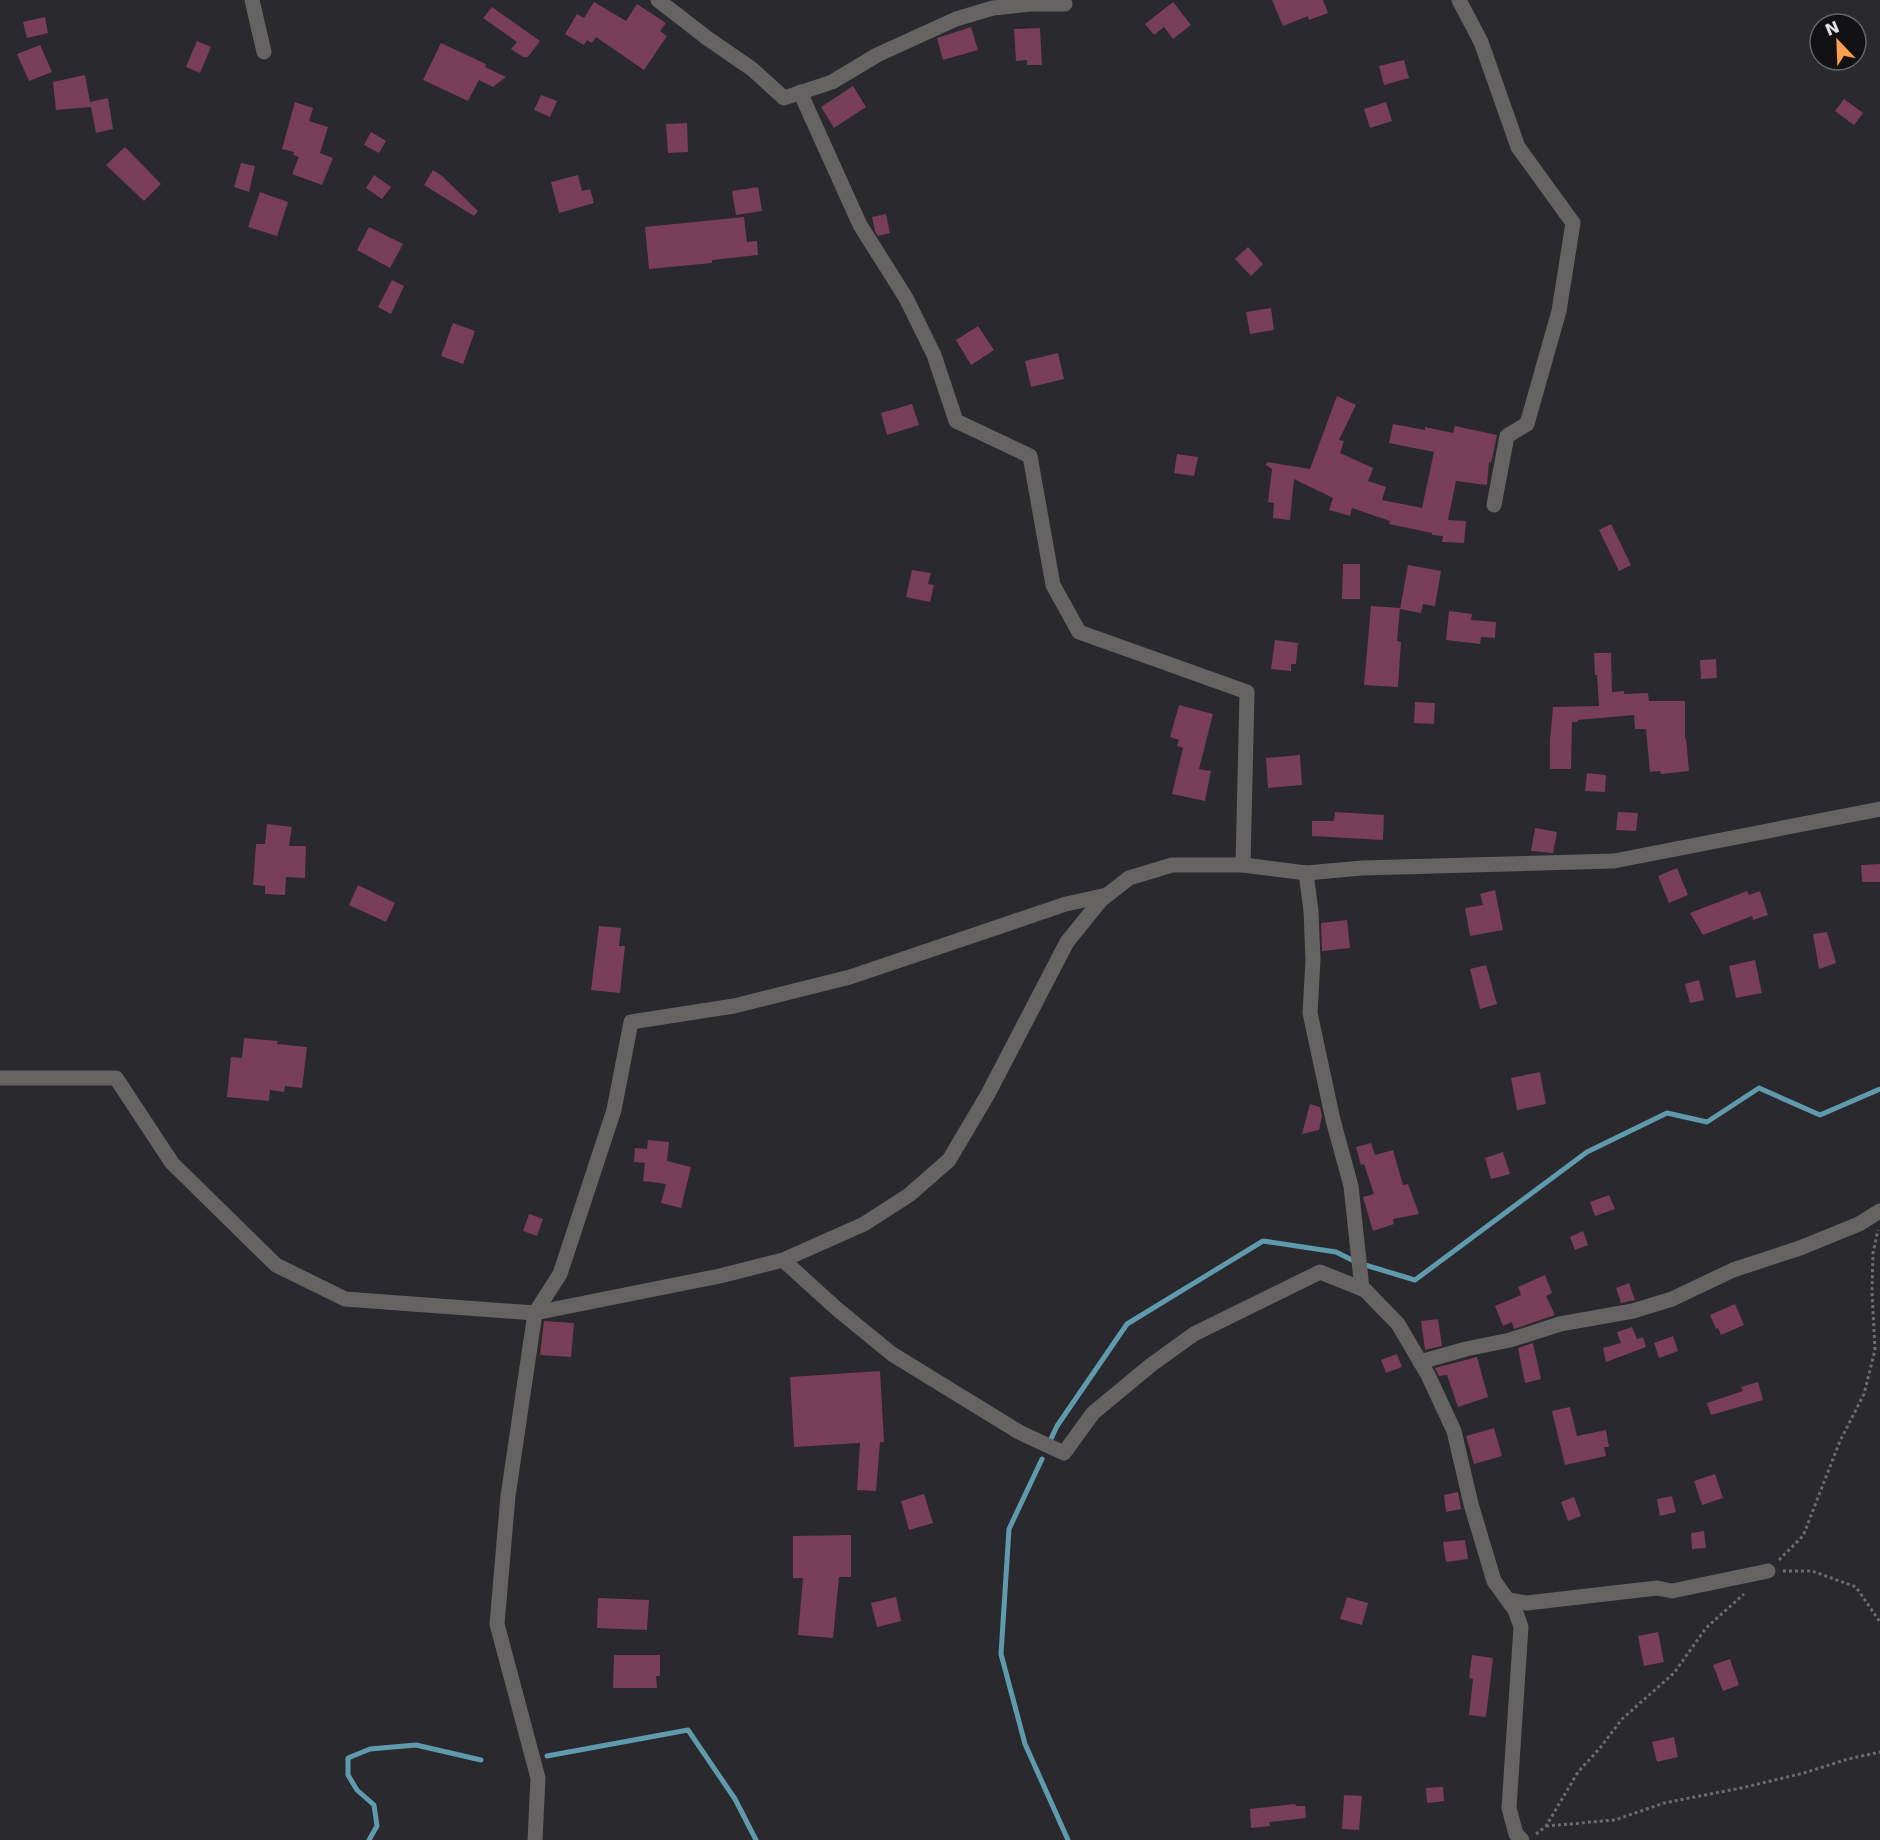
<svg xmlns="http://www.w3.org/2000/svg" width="1880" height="1840" font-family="'DejaVu Sans',sans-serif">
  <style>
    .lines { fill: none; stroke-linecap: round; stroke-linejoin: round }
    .stream { stroke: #5f9aad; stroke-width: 5 }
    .building { fill: #793e58 }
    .path { stroke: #6c6c70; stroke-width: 3; stroke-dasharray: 3 3; stroke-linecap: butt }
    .minor { stroke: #666363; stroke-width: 15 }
  </style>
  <rect width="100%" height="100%" fill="#29292e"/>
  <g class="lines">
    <g class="stream">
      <polyline points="1365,1265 1415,1280 1587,1152 1667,1113 1707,1122 1759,1088 1820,1115 1880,1089"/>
      <polyline points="1050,1441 1057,1426 1127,1324 1263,1241 1336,1252 1354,1261"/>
      <polyline points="1042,1459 1009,1529 1001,1654 1025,1744 1068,1840"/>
      <polyline points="547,1756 688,1730 735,1799 756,1840"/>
      <polyline points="369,1840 377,1826 374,1805 357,1790 348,1775 348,1758 370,1749 416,1745 481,1760"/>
    </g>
  </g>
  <g class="building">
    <polygon points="1272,0 1323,0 1328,13 1309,20 1308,16 1283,26"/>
    <polygon points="594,2 626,21 637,4 666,23 660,31 667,36 644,70 596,37 592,43 587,40 584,45 565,34 577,14 584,18"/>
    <polygon points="1173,2 1191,25 1173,39 1164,27 1154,35 1145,24"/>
    <polygon points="492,7 540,41 528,57 523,57 511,49 517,42 483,18"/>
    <polygon points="45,17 48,33 27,38 23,22"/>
    <polygon points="971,27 978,50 943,60 937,38"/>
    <polygon points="1040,28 1042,65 1027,65 1027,60 1016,61 1014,29"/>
    <polygon points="197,41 211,47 200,73 186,67"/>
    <polygon points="441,43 486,64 485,67 506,77 493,87 479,80 468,101 423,80"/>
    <polygon points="40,45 52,72 29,81 17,54"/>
    <polygon points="1404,60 1409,78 1384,85 1379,66"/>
    <polygon points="85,75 90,102 108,98 113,129 96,133 91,107 56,110 53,82"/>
    <polygon points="853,86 866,107 834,128 821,107"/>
    <polygon points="541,95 557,101 550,117 534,110"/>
    <polygon points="1844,99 1863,113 1854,125 1835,111"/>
    <polygon points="295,102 313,108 309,121 328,127 320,153 333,158 322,185 292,174 299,157 293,155 294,152 282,149"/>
    <polygon points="1386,102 1392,121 1370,128 1364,109"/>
    <polygon points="687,123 688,152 668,153 666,124"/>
    <polygon points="371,132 386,141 379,153 364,145"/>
    <polygon points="125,147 161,184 144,201 106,165"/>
    <polygon points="241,163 255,166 249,192 234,187"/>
    <polygon points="433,170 442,176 478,211 474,216 424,185"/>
    <polygon points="374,175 391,187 382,199 366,188"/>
    <polygon points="578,175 582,191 590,189 594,203 559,213 551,182"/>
    <polygon points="758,187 762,211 736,215 732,191"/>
    <polygon points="260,192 288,202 277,236 248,227"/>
    <polygon points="886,214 890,233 878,236 875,231 872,217"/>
    <polygon points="744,217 747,242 757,241 758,255 712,260 712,263 649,269 645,227"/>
    <polygon points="369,227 403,244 390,268 357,250"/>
    <polygon points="1248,247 1263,264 1251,276 1235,259"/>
    <polygon points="392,280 404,286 391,314 378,307"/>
    <polygon points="1271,308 1274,330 1250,334 1246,312"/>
    <polygon points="453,323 475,331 463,364 441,356"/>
    <polygon points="978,326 994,350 971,365 956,340"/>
    <polygon points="1058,353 1064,379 1031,387 1025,361"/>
    <polygon points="1337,396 1356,405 1339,440 1344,441 1340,453 1373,468 1368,481 1386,487 1382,500 1422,508 1434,452 1389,443 1393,424 1425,430 1425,427 1453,433 1455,426 1497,435 1491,463 1489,462 1487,485 1456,481 1448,520 1466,521 1464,543 1442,542 1443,536 1432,535 1432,533 1389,524 1390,521 1352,508 1350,516 1329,510 1333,498 1294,479 1290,520 1273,518 1274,503 1268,502 1272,469 1266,465 1267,462 1310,469"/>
    <polygon points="912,404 919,425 887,435 881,413"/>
    <polygon points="1177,454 1198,457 1194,476 1174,473"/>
    <polygon points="1611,524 1631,565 1619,571 1599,530"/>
    <polygon points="1343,564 1360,564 1360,599 1342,599"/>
    <polygon points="1408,565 1441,571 1435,606 1423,604 1421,613 1400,609"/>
    <polygon points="912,570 931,573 928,584 934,585 930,602 906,597"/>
    <polygon points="1371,606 1400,608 1397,641 1401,642 1398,687 1364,685"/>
    <polygon points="1449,611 1472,614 1471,620 1496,622 1495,638 1481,637 1480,644 1446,640"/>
    <polygon points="1275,640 1298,643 1296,664 1291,664 1291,671 1271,669"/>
    <polygon points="1594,653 1611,653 1612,692 1624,691 1624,694 1648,693 1649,701 1685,701 1685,739 1686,739 1689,771 1661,774 1660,771 1650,772 1646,729 1635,729 1634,715 1578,720 1578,722 1572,722 1571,769 1550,769 1550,740 1553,707 1599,706 1597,675 1595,675"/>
    <polygon points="1716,659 1717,678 1701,679 1700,660"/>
    <polygon points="1415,702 1435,703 1434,724 1414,723"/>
    <polygon points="1179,705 1213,714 1199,769 1211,771 1205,801 1172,794 1183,748 1177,746 1179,740 1170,737"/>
    <polygon points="1300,755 1302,785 1268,788 1266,758"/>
    <polygon points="1587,773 1606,775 1605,792 1585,791"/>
    <polygon points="1335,812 1384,815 1383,840 1312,836 1312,821 1334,821"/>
    <polygon points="1618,812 1638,813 1636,831 1616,830"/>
    <polygon points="267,824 292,827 289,846 306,846 305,878 286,877 285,895 265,894 265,886 253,885 256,844 265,844"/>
    <polygon points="1535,828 1557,832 1553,853 1531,851"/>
    <polygon points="1880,864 1880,882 1862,882 1861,865"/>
    <polygon points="1677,868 1688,895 1669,903 1658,876"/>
    <polygon points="358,885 395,903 386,922 349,905"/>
    <polygon points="1495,890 1503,930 1470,936 1465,908 1483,905 1480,894"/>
    <polygon points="1747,891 1749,895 1760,891 1768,915 1753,920 1752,916 1703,935 1690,913"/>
    <polygon points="1347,920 1350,948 1322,951 1321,923"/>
    <polygon points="599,926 621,928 619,946 625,946 620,993 591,990"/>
    <polygon points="1827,932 1836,963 1819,969 1813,934"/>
    <polygon points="1755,960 1762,993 1736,998 1729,966"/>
    <polygon points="1486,965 1497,1004 1480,1009 1470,969"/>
    <polygon points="1699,980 1704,1000 1690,1003 1685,984"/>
    <polygon points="244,1038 278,1041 277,1044 307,1047 302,1088 285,1086 284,1092 270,1090 269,1101 227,1097 231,1057 242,1058"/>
    <polygon points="1540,1072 1546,1104 1517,1110 1511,1078"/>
    <polygon points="1310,1104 1320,1107 1322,1116 1319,1130 1302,1134"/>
    <polygon points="648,1140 669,1142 667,1161 691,1167 681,1208 661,1203 666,1184 643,1181 645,1163 634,1162 635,1148 647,1149"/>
    <polygon points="1371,1143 1375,1155 1393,1150 1403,1185 1408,1184 1419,1214 1393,1219 1394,1224 1373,1231 1363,1197 1374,1194 1364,1164 1361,1165 1356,1147"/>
    <polygon points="1503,1152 1510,1174 1491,1179 1485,1158"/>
    <polygon points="1609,1195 1615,1209 1595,1216 1590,1202"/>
    <polygon points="529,1214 543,1219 537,1236 523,1231"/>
    <polygon points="1583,1231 1588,1245 1575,1250 1570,1237"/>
    <polygon points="1545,1275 1552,1293 1546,1296 1555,1315 1514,1329 1512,1322 1503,1326 1495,1306 1521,1295 1518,1287"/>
    <polygon points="1629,1283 1635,1300 1621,1303 1616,1288"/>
    <polygon points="1735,1304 1744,1325 1721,1335 1718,1328 1716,1329 1710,1315"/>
    <polygon points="1438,1319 1442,1346 1425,1350 1421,1321"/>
    <polygon points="544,1321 574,1323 571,1357 540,1355"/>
    <polygon points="1632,1327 1637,1339 1643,1337 1646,1347 1606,1362 1603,1348 1621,1343 1617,1332"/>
    <polygon points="1673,1336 1678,1351 1659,1358 1654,1343"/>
    <polygon points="1533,1343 1541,1379 1525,1383 1518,1348"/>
    <polygon points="1397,1354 1402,1367 1386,1373 1381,1360"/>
    <polygon points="1477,1357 1488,1397 1458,1407 1447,1375 1439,1376 1435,1368"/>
    <polygon points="880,1371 884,1442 880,1442 876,1491 857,1490 860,1443 794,1447 790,1377"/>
    <polygon points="1758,1382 1763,1400 1711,1415 1707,1403 1743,1391 1741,1387"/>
    <polygon points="1570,1407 1577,1436 1606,1430 1609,1447 1604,1447 1606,1456 1565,1465 1552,1411"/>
    <polygon points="1494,1428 1502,1456 1474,1464 1466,1436"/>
    <polygon points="1715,1474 1723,1498 1702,1505 1694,1481"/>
    <polygon points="1458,1492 1461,1509 1446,1512 1444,1495"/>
    <polygon points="924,1494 933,1523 909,1530 901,1501"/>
    <polygon points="1672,1496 1676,1512 1660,1516 1657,1499"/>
    <polygon points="1574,1497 1581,1516 1568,1521 1561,1502"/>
    <polygon points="1704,1531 1706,1548 1692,1549 1691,1533"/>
    <polygon points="851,1535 851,1577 839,1577 833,1638 798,1635 803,1578 793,1578 793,1536"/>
    <polygon points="1465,1540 1468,1559 1446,1562 1443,1542"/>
    <polygon points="896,1597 901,1621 877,1627 871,1603"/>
    <polygon points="1347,1597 1368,1603 1362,1625 1340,1619"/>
    <polygon points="598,1598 649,1600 647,1630 597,1628"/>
    <polygon points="1658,1632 1664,1662 1644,1666 1638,1636"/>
    <polygon points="614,1655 660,1655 660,1676 656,1676 657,1688 613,1688"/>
    <polygon points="1472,1655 1493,1658 1486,1717 1469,1715 1473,1679 1469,1678"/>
    <polygon points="1730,1659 1739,1685 1723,1691 1713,1665"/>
    <polygon points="1674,1737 1678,1757 1657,1762 1652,1742"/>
    <polygon points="1443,1787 1444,1801 1427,1803 1426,1788"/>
    <polygon points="1344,1795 1362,1796 1359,1830 1342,1829"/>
    <polygon points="1295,1804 1296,1806 1305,1806 1306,1818 1269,1822 1270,1826 1251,1828 1250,1809"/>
  </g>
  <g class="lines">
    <g class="path">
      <polyline points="1779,1560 1803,1536 1840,1441 1864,1394 1875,1350 1872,1292 1873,1253 1878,1230"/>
      <polyline points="1783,1571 1812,1571 1856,1587 1880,1622"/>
      <polyline points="1546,1826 1615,1820 1664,1803 1741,1788 1804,1773 1848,1759 1880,1752"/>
      <polyline points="1536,1834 1546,1826 1578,1772 1600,1748 1622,1719 1674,1673 1706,1628 1744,1594"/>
    </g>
    <g class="minor">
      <polyline points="252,0 264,52"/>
      <polyline points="658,0 707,38 752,69 784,98 832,82 877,55 956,19 993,8 1031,4 1065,4"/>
      <polyline points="1459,0 1481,42 1518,147 1573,223 1559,311 1527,424 1507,436 1494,505"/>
      <polyline points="800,92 860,225 906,298 934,355 956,421 1030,456 1053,585 1079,632 1247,692 1243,865"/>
      <polyline points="1306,873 1311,911 1313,960 1310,1013 1333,1120 1351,1186 1362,1289"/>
      <polyline points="0,1078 116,1078 172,1163 276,1265 345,1299 535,1313 720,1276 783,1260 864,1224 909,1195 949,1160 988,1094 1067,942 1101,900 1129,878 1172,865 1243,865 1306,873 1362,868 1614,861 1880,809"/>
      <polyline points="783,1260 837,1309 892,1354 1019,1432 1064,1453 1093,1413 1151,1365 1194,1334 1320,1272 1365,1290 1398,1324 1428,1375 1454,1431 1471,1504 1494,1581 1515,1610 1521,1627 1509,1808 1516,1834 1522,1840"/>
      <polyline points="1420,1362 1466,1349 1510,1340 1560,1324 1633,1311 1672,1299 1733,1270 1800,1248 1859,1224 1880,1211"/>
      <polyline points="1508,1600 1527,1603 1657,1588 1672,1591 1768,1571"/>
      <polyline points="535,1840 538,1778 497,1624 508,1496 535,1313 560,1274 614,1110 631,1022 734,1006 850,977 1066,904 1107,895"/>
    </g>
  </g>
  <g transform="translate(1838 42) rotate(337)"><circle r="28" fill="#121214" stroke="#656568" stroke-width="1.5"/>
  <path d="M0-4.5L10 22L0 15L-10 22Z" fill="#fa9f4e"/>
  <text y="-9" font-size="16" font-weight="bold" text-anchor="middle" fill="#e2e2e5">N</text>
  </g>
</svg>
